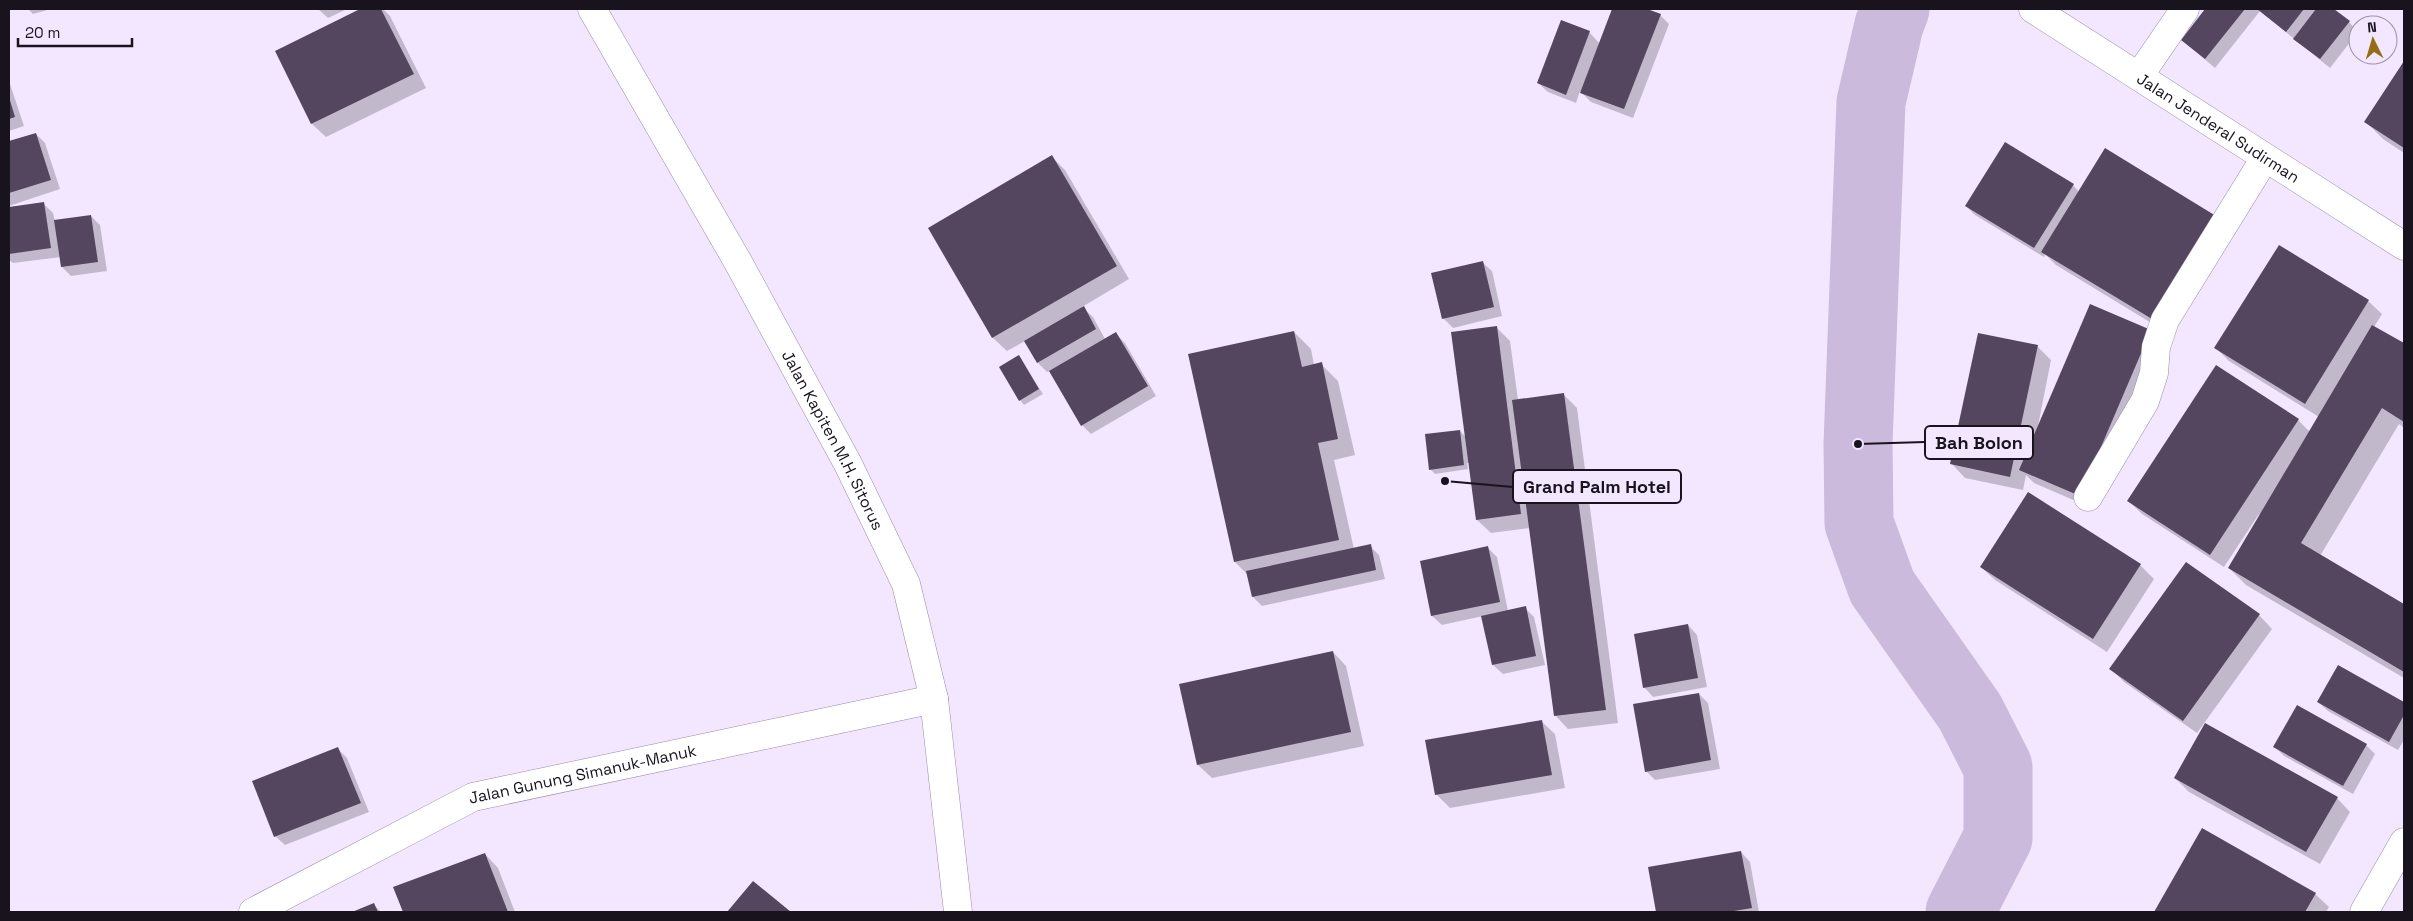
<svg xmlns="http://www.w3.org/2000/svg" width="2413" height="921" font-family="'Space Grotesk',sans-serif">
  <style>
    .shadow { fill: #0003 }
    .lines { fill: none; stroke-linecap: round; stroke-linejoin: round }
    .river { stroke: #cbbadb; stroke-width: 69 }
    .building { fill: #53465e }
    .minor-casing { stroke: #9a8ca7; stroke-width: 29 }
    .primary-casing { stroke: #9a8ca7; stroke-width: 29 }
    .minor { stroke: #fff; stroke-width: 28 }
    .primary { stroke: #fff; stroke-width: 28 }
    .labels { text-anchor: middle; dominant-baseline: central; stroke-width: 5; stroke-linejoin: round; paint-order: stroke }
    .street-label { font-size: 16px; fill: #18131d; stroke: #f3e7ff }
    .leader { fill: none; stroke: #18131d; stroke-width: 2 }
    .callout-dot { fill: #18131d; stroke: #f3e7ff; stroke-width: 2 }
    .callout { fill: #f3e7ff; stroke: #18131d; stroke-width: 2 }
    .callout-label { font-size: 18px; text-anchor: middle; font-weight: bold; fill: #18131d }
  </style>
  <rect width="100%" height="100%" fill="#f3e7ff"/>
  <g class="shadow">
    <polygon points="28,9 51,9 33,14"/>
    <polygon points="318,9 347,9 328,18"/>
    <polygon points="363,9 383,9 390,16 426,88 326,137 312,124 276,51"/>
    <polygon points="1614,9 1644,9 1660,15 1669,24 1633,118 1591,102 1580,91 1576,103 1548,92 1538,83 1589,32 1600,44"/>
    <polygon points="2207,9 2332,9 2349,22 2358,32 2330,68 2260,11 2215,68 2182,40"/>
    <polygon points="2404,63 2404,153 2383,139 2366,122"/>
    <polygon points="9,81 24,126 9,131"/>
    <polygon points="36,134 45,143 60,189 9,206 9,143"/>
    <polygon points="1052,157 1065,170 1129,279 1082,307 1093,317 1105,339 1115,333 1125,343 1156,396 1091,434 1082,425 1050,371 1047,372 1038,363 1025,341 1007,351 993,338 929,228"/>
    <polygon points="2073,185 2079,192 2166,332 2056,265 2045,254 2044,257 1975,215 1966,206"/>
    <polygon points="44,204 53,213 55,221 91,216 100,225 107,271 71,276 62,267 61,257 13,263 9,260 9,209"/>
    <polygon points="1482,262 1492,271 1502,316 1453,328 1443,318"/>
    <polygon points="2368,301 2382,314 2374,327 2404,345 2404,428 2399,424 2320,556 2404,605 2404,678 2246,585 2229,568 2261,515 2259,514 2224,567 2142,514 2128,500 2298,420 2310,432 2319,417 2229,361 2216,348"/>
    <polygon points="2091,306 2164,345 2094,509 2034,483 2026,475 2023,490 1965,478 1952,464 2037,346 2051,360 2037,431"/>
    <polygon points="1497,328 1510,341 1518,400 1563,394 1577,408 1618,723 1568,729 1555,715 1530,528 1491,533 1477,520 1470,463 1467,463 1468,469 1435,474 1431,470 1460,431 1467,438"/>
    <polygon points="1294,332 1311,349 1314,365 1321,364 1338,381 1355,455 1334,460 1354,549 1370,546 1379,555 1385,579 1262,606 1253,597 1248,575 1235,562"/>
    <polygon points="1019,357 1043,394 1024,405 1020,400"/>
    <polygon points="2028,494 2140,565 2154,579 2107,652 1995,580 1981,567"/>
    <polygon points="1488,548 1497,557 1508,611 1525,608 1534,617 1545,665 1503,674 1493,665 1483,616 1442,625 1432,616 1421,562"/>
    <polygon points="2259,615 2272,629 2197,733 2124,682 2111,669"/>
    <polygon points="1688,625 1697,635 1707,687 1653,697 1644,687"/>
    <polygon points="1333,652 1346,666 1364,746 1212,778 1198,765 1181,685"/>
    <polygon points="2338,667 2404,704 2404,740 2398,750 2328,711 2318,702"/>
    <polygon points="1699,694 1708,703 1720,769 1655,780 1646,771"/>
    <polygon points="1541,721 1555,734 1565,788 1450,808 1436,794"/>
    <polygon points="2366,745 2375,754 2353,794 2284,756 2275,747"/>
    <polygon points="338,749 347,758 369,812 285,845 275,836"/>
    <polygon points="2175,778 2337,798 2350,812 2320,864 2189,792"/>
    <polygon points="2202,830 2315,894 2329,907 2326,912 2155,912"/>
    <polygon points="1741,852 1750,862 1759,912 1658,912 1649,868"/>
    <polygon points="485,854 498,868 515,912 404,912 395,888"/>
    <polygon points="754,882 789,912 728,912"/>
    <polygon points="374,905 381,912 355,912"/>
  </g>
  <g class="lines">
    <polyline class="river" points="1895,9 1889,25 1871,102 1858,444 1859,523 1882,587 1970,712 1998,767 1998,838 1960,912"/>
  </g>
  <g class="building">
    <polygon points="360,9 381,9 414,74 311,124 275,51"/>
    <polygon points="1612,9 1647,9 1661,14 1624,109 1580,93"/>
    <polygon points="2205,9 2245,9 2205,59 2181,40"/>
    <polygon points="2257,9 2304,9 2286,32"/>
    <polygon points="2316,9 2334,9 2350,21 2320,59 2293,39"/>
    <polygon points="1561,20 1590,31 1566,95 1537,83"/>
    <polygon points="2404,61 2404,148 2364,122"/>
    <polygon points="9,97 15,117 9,119"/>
    <polygon points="36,133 51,180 9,193 9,141"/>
    <polygon points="2005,142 2074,184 2034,248 1965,206"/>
    <polygon points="2105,148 2216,216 2152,319 2041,252"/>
    <polygon points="1052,155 1117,266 992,338 928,228"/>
    <polygon points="44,202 51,248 9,254 9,207"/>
    <polygon points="91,215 98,262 61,267 54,220"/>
    <polygon points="2279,245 2369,300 2305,404 2214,348"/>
    <polygon points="1483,261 1494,307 1442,319 1431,273"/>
    <polygon points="2090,304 2151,330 2080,496 2019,470"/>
    <polygon points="1084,306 1096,329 1037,363 1024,341"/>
    <polygon points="2372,325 2404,343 2404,422 2382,408 2301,543 2404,604 2404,672 2228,568"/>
    <polygon points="1497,326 1521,514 1476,520 1451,332"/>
    <polygon points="1294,331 1302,367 1322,362 1338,439 1318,443 1339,540 1234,562 1188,354"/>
    <polygon points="1116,332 1148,386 1081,426 1049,371"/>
    <polygon points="1978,333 2038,345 2010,477 1950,464"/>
    <polygon points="1019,355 1039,389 1019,401 999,367"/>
    <polygon points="2216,365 2299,419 2210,555 2127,501"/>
    <polygon points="1564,393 1606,710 1554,716 1512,400"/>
    <polygon points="1460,430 1464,465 1429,470 1425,434"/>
    <polygon points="2028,492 2141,564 2093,639 1980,567"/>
    <polygon points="1371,544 1376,570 1252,597 1246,571"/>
    <polygon points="1488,546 1500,602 1431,616 1420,561"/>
    <polygon points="2186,562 2260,614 2183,721 2109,669"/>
    <polygon points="1526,606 1536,656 1492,665 1481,616"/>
    <polygon points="1688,624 1698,678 1643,688 1634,634"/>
    <polygon points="1333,651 1351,732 1197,765 1179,684"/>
    <polygon points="2338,665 2404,702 2404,715 2389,742 2317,702"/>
    <polygon points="1699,693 1711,760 1645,772 1633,704"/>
    <polygon points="2297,705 2367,744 2343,786 2273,747"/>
    <polygon points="1542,720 1552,775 1435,795 1425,740"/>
    <polygon points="2205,723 2338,797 2306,852 2174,778"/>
    <polygon points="338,747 361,803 274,837 252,781"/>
    <polygon points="2202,828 2316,893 2305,912 2154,912"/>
    <polygon points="1741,851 1752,908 1728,912 1656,912 1648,867"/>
    <polygon points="485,853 508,912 403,912 393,887"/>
    <polygon points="753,881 791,912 727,912"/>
    <polygon points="374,903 378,912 352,912"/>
  </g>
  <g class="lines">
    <g class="minor-casing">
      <g id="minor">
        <path id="s1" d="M592 9 738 262 801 378 848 464 906 584 934 699 958 912"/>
        <polyline points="2139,76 2185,9"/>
        <polyline points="2088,497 2145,401 2154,373 2156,347 2165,320 2265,158"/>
        <path id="s2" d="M253 912 473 797 934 699"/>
        <polyline points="2364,912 2404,842"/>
      </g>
    </g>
    <g class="primary-casing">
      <g id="primary">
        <path id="s3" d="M2033 9 2404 246"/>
      </g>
    </g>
    <use href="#minor" class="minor"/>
    <use href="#primary" class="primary"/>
  </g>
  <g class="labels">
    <g class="street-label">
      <text stroke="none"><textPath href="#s3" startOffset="220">Jalan Jenderal Sudirman</textPath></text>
      <text stroke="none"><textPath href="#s1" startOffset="494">Jalan Kapiten M.H. Sitorus</textPath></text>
      <text stroke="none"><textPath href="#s2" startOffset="360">Jalan Gunung Simanuk-Manuk</textPath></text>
    </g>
  </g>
  <path class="leader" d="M1858 444L1925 442M1445 481L1513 487"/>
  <g class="callout-dot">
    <circle cx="1858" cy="444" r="5"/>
    <circle cx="1445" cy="481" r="5"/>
  </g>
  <g class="callout">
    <rect x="1925" y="426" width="108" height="33" rx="5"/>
    <rect x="1513" y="470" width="168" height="33" rx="5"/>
  </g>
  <g class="callout-label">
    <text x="1979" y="449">Bah Bolon</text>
    <text x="1597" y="493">Grand Palm Hotel</text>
  </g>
  <rect width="2413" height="921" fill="none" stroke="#18131d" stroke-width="20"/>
  <g transform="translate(2373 40) rotate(355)"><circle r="24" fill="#f3e7ff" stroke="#9b92a5"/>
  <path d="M0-4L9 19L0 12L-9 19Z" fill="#966c17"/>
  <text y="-8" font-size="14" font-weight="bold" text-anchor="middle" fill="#18131d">N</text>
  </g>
  <path d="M18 38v8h114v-8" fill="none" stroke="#18131d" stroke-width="2.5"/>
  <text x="25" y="38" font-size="15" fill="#18131d" stroke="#f3e7ff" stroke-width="4" paint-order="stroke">20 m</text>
</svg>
